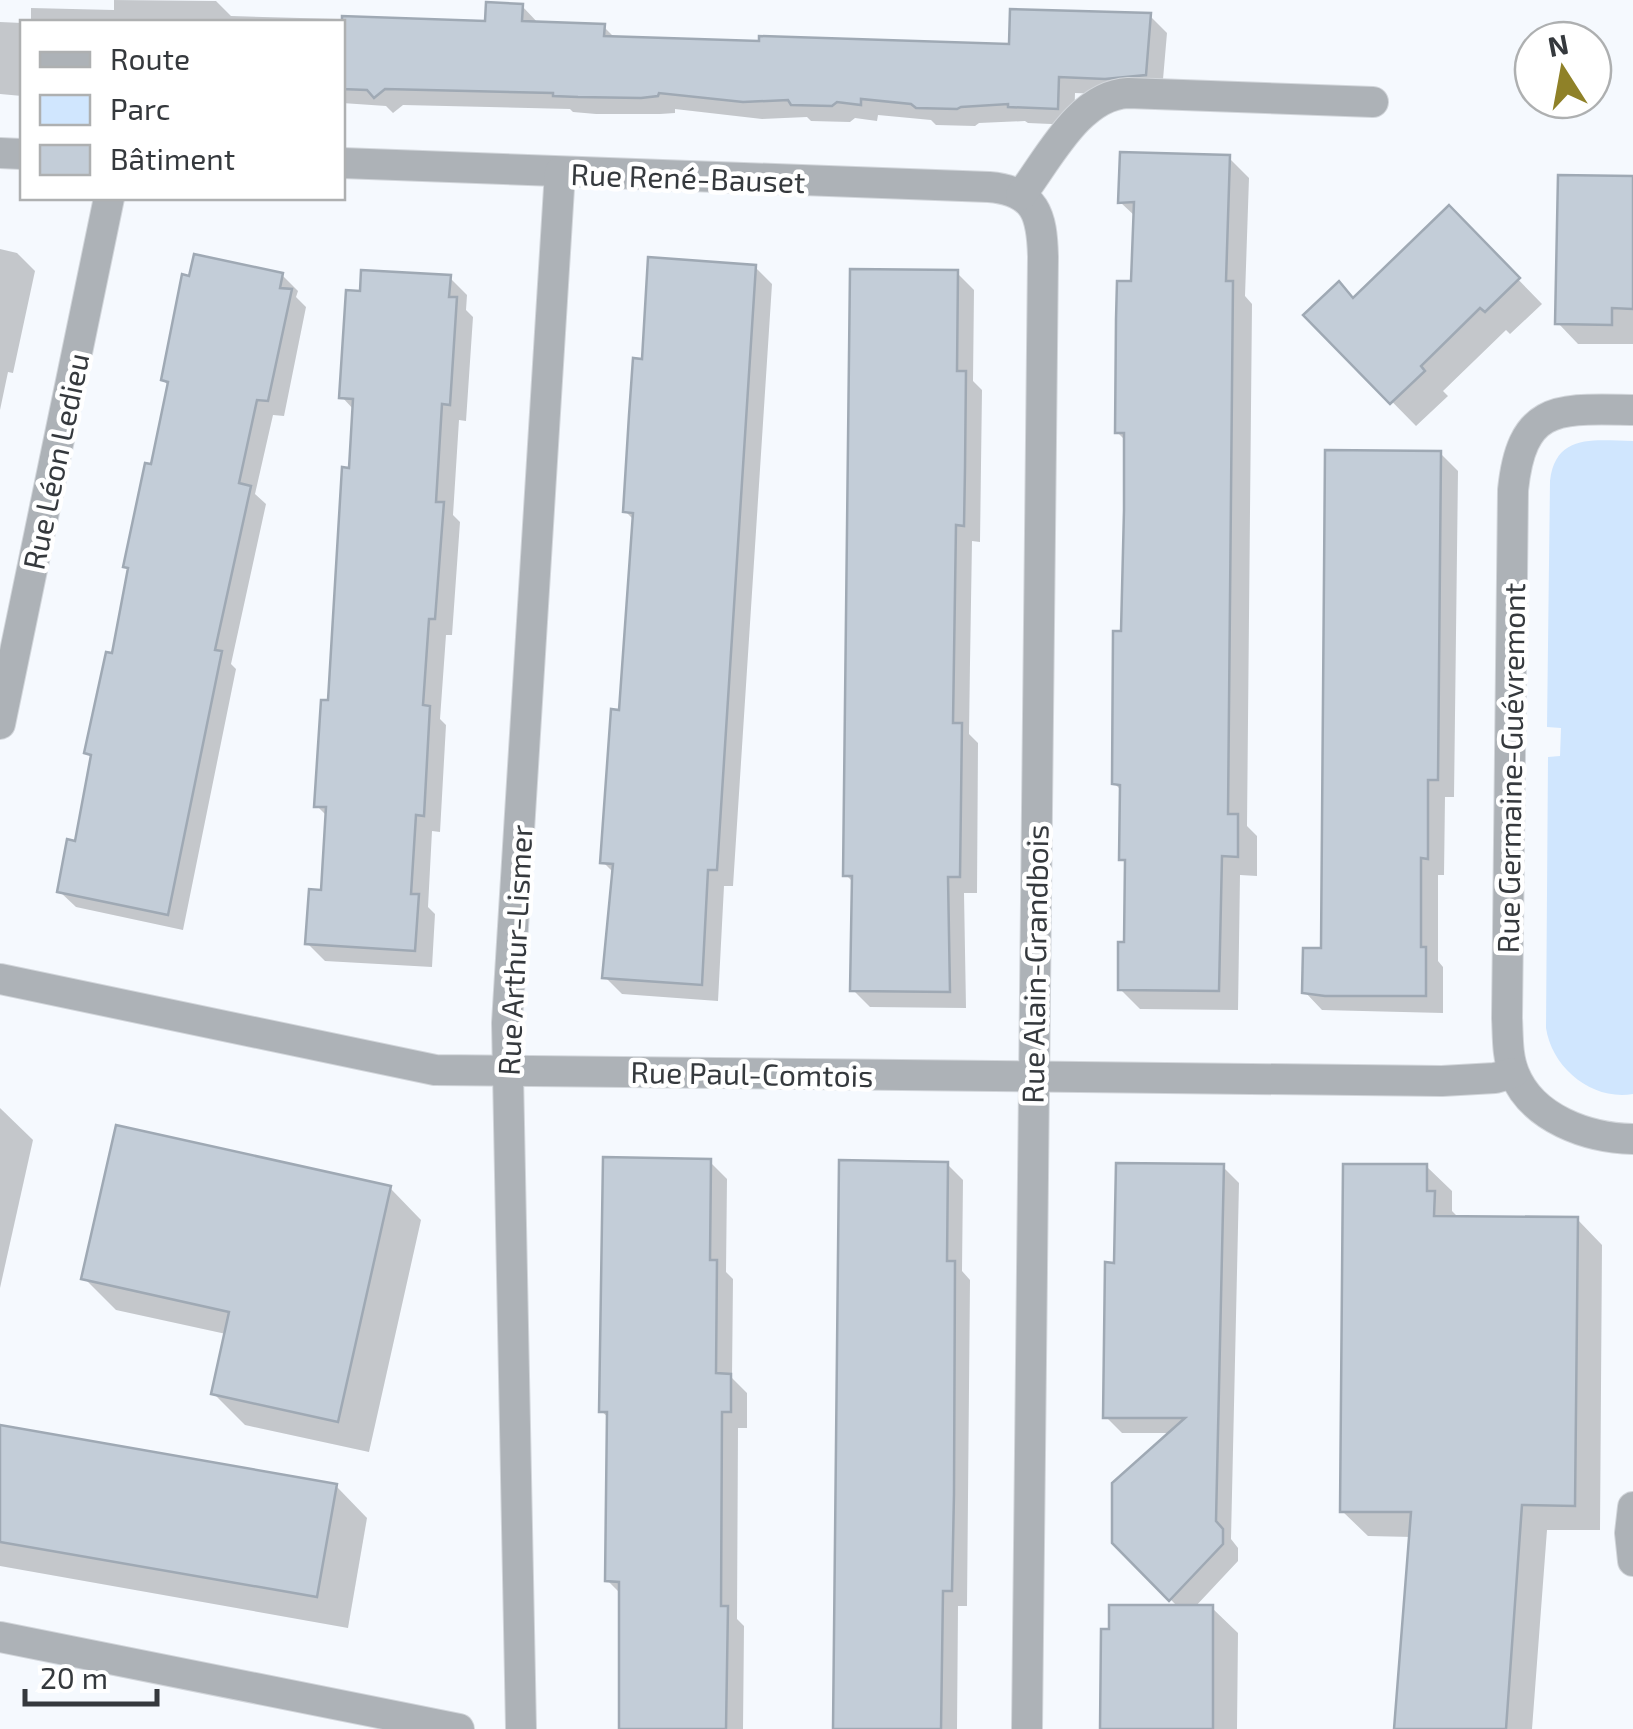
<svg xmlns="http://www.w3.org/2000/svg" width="1633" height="1729" font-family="'Exo 2',sans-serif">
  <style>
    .green { fill: #d0e6fe }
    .shadow { fill: #0003 }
    .building { fill: #c3cdd8; stroke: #9fa9b4; stroke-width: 2.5 }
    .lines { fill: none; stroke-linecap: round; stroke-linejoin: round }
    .minor-casing { stroke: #d2d6db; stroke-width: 32 }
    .minor { stroke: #adb2b7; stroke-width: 30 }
    .labels { text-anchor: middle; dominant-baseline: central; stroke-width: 9; stroke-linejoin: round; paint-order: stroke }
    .street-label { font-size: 30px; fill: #35393d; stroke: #fff }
  </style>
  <rect width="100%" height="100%" fill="#f5f9fe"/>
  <path class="green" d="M1633 441V1094C1592 1101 1552 1068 1546 1028L1548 757 1560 756 1561 728 1547 727 1550 481C1556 432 1596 441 1633 441Z"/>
  <g class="shadow">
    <polygon points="114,0 216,1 231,16 488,23 522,6 540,25 604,27 616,39 1012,47 1150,16 1167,33 1162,91 1124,95 1075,93 1074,125 1028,123 1025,121 979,123 975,126 936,125 931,120 878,115 877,121 855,118 850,122 811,121 807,117 762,119 675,109 675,113 660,114 596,114 573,112 570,109 403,105 393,113 386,106 342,103 342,22 31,22 31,8 114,10"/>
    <polygon points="0,22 22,23 22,96 0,94"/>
    <polygon points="1229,158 1249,178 1245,296 1252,304 1247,826 1257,836 1257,876 1240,875 1238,1010 1140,1009 1120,989 1126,944 1128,865 1122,859 1123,792 1114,783 1124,634 1127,442 1117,432 1134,283 1136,217 1120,202"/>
    <polygon points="1449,208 1542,304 1510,334 1506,330 1443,391 1448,396 1416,426 1307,315 1354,300"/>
    <polygon points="1633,211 1633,344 1578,344 1558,323"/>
    <polygon points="0,249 17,253 35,271 13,373 8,372 0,410"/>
    <polygon points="755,267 772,284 733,886 724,886 718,1001 622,994 605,977 615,874 603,862 621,713 635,521 625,511 644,361"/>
    <polygon points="957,273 974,290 973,381 982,390 980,542 972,541 970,663 969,734 978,743 977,893 964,893 966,1008 870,1007 853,990 854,883 846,875"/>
    <polygon points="282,275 298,291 296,297 306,307 284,416 273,415 255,494 266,504 231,664 236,669 183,930 76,907 59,891 77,844 93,759 87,753 114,656 130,571 126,566 153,467 169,386 163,380"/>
    <polygon points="450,278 467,295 466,310 473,317 466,421 459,420 453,515 460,522 452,635 446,635 440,719 446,725 440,832 432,831 428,907 435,914 432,967 325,961 307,943 324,893 328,817 317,806 330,703 351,470 354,410 342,397"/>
    <polygon points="1440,453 1458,471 1454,797 1445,797 1444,875 1438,875 1438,961 1443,967 1443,1013 1322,1010 1305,992 1323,950"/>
    <polygon points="0,1108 33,1140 0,1288"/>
    <polygon points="710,1162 727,1179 726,1272 733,1279 732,1378 747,1393 747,1428 738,1428 737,1619 744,1626 743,1729 621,1729 622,1595 607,1580 609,1418 601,1411"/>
    <polygon points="947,1164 963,1180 962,1271 970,1280 967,1606 958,1606 957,1729 836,1729"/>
    <polygon points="1426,1166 1452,1191 1452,1211 1459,1218 1577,1219 1602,1245 1600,1530 1547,1530 1532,1729 1396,1729 1412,1537 1368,1536 1342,1511"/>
    <polygon points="1223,1167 1239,1183 1231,1539 1238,1548 1238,1561 1194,1608 1212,1608 1238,1633 1237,1729 1102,1729 1179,1608 1114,1542 1172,1433 1122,1433 1106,1417 1117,1265"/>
    <polygon points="390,1188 421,1220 369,1452 245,1425 213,1393 226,1334 116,1310 84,1278"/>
    <polygon points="0,1427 336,1486 367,1518 348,1628 0,1566"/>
  </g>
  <g class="building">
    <polygon points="486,2 523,4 522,21 605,24 604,36 759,41 759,36 1009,44 1010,9 1151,13 1146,75 1105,79 1059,77 1058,109 1008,107 1008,104 961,107 957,109 916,108 911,104 861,99 861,105 837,102 832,106 791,105 788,100 743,102 659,93 658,96 641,98 578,97 553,96 553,93 385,89 374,98 367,90 342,89 342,16 485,21"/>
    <polygon points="1120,152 1230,155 1226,281 1233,281 1228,814 1238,814 1238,857 1222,856 1219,991 1118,990 1118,942 1124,942 1125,860 1119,860 1120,785 1112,784 1113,631 1121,631 1124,510 1124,433 1115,433 1116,319 1117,281 1131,281 1134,202 1118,203"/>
    <polygon points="1558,175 1633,176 1633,309 1612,308 1612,325 1555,324"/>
    <polygon points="1449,205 1520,278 1485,312 1480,308 1421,366 1425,371 1390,404 1303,315 1339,281 1353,298"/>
    <polygon points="194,254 283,273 280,288 292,289 268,401 257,400 239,483 251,486 215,650 222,651 168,915 57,892 67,839 75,841 91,755 84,753 106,652 112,653 128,568 123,567 145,463 151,464 168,382 161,380 182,274 189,276"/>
    <polygon points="648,257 756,265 717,870 708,870 702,985 602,978 613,864 600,863 611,709 619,710 633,513 623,512 629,415 633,358 642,359"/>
    <polygon points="850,269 958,270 957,371 966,371 965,468 964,526 956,525 953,723 962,723 960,877 948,877 950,992 850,991 852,876 843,876"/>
    <polygon points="361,270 451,275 449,297 457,297 450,405 442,404 436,502 444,502 435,619 429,619 423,705 430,706 424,816 416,815 411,894 419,894 415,951 305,944 309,889 321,890 326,807 314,807 321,700 328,700 342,467 349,468 353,399 339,398 346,290 360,291"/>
    <polygon points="1325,450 1441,451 1438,780 1428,780 1428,859 1421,858 1421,947 1426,947 1426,996 1325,996 1302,993 1303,948 1321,948"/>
    <polygon points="116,1125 391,1186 338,1422 211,1394 229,1312 81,1279"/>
    <polygon points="603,1157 711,1159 710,1260 717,1260 716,1373 731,1374 731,1412 722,1412 721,1606 728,1606 726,1729 619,1729 619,1582 605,1581 607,1412 599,1412"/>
    <polygon points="839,1160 948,1162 947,1261 955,1261 954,1494 952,1591 943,1591 941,1729 833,1729"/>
    <polygon points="1116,1163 1224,1164 1216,1521 1223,1529 1223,1544 1169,1601 1112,1543 1112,1483 1185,1418 1103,1418 1105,1262 1114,1263"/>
    <polygon points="1343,1164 1427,1164 1427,1191 1435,1191 1434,1216 1578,1217 1575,1506 1522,1505 1506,1729 1394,1729 1411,1512 1340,1512"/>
    <polygon points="0,1425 337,1484 317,1597 0,1542"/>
    <polygon points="1109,1605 1213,1605 1213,1729 1100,1729 1101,1629 1109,1629"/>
  </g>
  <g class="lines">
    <g class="minor-casing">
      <g id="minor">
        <polyline points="0,153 22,154"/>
        <path d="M342 163 989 187C1036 191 1042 215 1043 257L1027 1729"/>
        <path d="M1021 195C1048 160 1079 95 1128 93L1373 102"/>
        <path d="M1633 410C1559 409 1522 403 1513 490L1507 1018C1508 1036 1507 1056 1514 1073 1532 1119 1588 1138 1633 1139"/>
        <polyline points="0,724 109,198"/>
        <polyline points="0,979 435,1070 1442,1081 1495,1078 1513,1073"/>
        <polyline points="1633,1507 1630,1533 1633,1561"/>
        <polyline points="0,1637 459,1729"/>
        <polyline points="521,1729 507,1023 560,172"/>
      </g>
    </g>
    <use href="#minor" class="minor"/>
  </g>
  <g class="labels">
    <g class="street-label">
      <text transform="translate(688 177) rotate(2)">Rue René-Bauset</text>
      <text transform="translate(55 461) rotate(-78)">Rue Léon Ledieu</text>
      <text transform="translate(1510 768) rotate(-89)">Rue Germaine-Guévremont</text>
      <text transform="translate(514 950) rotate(-87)">Rue Arthur-Lismer</text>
      <text transform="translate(1034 964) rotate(-89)">Rue Alain-Grandbois</text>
      <text transform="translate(752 1073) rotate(1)">Rue Paul-Comtois</text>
    </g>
  </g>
  <rect x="20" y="20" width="325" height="180" fill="#ffffff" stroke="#aeb0b1" stroke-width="2.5"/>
  <rect x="40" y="52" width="50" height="15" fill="#adb2b7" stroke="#aeb0b1" stroke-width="2.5"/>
  <text x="110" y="70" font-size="30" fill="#35393d">Route</text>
  <rect x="40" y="95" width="50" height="30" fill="#d0e6fe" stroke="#aeb0b1" stroke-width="2.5"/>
  <text x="110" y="120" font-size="30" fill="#35393d">Parc</text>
  <rect x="40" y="145" width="50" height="30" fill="#c3cdd8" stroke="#aeb0b1" stroke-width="2.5"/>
  <text x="110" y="170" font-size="30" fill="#35393d">Bâtiment</text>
  <g transform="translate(1563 70) rotate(349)"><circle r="48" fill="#ffffff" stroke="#aeb0b1" stroke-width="2.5"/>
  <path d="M0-8L18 38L0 25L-18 38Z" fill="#8f8128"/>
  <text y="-15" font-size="28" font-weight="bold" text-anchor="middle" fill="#35393d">N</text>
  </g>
  <path d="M25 1689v15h132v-15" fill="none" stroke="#35393d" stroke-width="5"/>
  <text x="40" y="1689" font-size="30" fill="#35393d" stroke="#ffffff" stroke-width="8" paint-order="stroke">20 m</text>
</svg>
